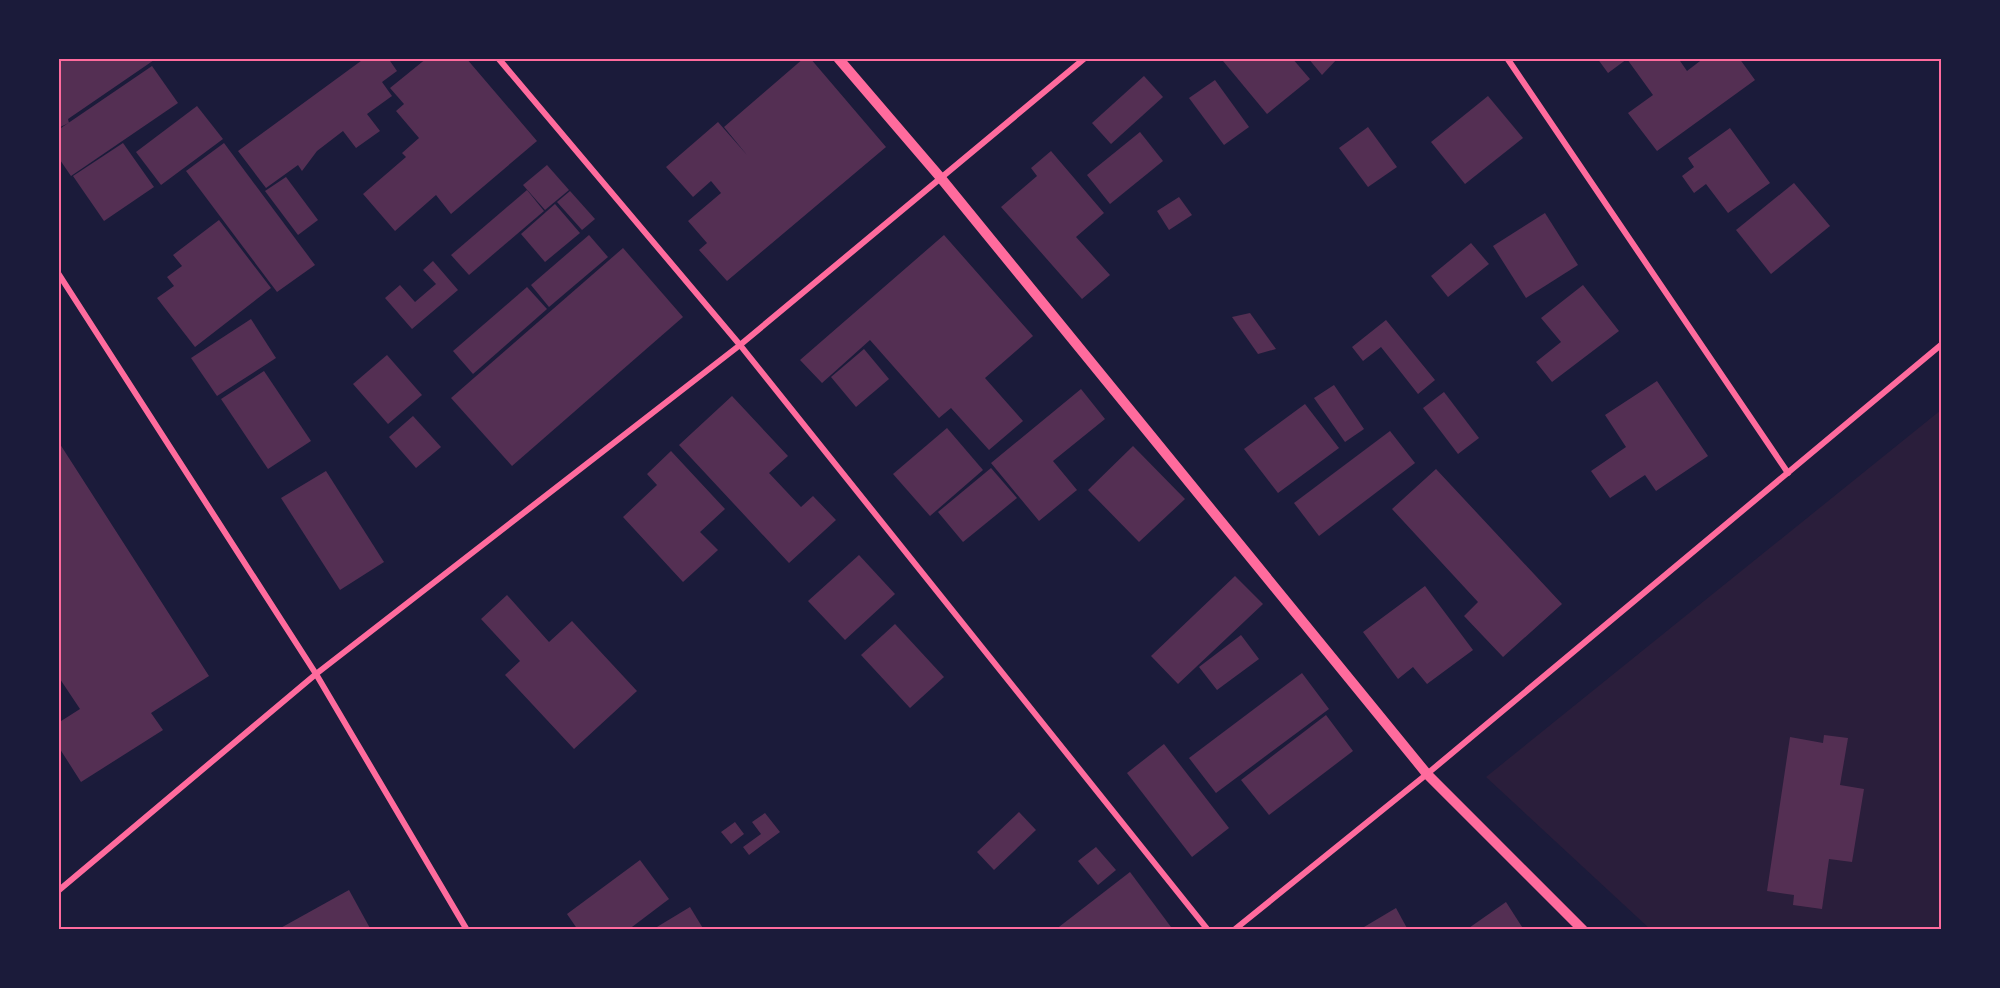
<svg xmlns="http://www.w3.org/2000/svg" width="2000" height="988" font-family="Figtree,sans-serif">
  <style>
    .green { fill: #2a1e3b }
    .building { fill: #542f53 }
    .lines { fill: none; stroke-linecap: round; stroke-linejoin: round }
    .minor { stroke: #ff6b9d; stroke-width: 6 }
    .tertiary { stroke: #ff6b9d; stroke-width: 10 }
    .neatline { fill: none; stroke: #ff6b9d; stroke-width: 2 }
  </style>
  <rect width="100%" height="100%" fill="#1b1b3a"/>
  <polygon class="green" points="1941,410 1941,929 1650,929 1486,777"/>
  <g class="building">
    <polygon points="58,58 157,58 68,119 69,123 58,128"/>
    <polygon points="365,58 388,58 397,71 382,82 392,96 367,114 380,131 356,148 343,131 317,151 302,171 298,165 266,188 238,151"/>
    <polygon points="427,58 466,58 537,141 451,214 436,195 395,231 363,194 406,157 402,153 419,138 396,111 404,104 390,88"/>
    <polygon points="804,58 810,58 886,147 727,281 699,250 707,243 688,221 721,193 711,181 693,197 666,167 718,122 747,155 724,127"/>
    <polygon points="1226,58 1292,58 1310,79 1267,114 1223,61"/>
    <polygon points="1308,58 1338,58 1322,75"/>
    <polygon points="1597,58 1678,58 1687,71 1704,58 1739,58 1755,80 1657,151 1628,113 1653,95 1627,59 1608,73"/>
    <polygon points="152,66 178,103 71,176 58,157 58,130"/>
    <polygon points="1144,76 1163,97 1111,144 1092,123"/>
    <polygon points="1215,80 1249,127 1224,145 1189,98"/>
    <polygon points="1488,96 1523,138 1465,184 1431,142"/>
    <polygon points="197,106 223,139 161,185 136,152"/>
    <polygon points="1368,127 1397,167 1368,187 1339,148"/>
    <polygon points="1730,128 1770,183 1728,213 1706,184 1694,193 1682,176 1694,167 1688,158"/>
    <polygon points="1140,132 1163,161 1110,204 1087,175"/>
    <polygon points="123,143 154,187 104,221 73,176"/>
    <polygon points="224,143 315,265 277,292 186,171"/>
    <polygon points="1051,151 1104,213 1076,237 1110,275 1082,299 1001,207 1037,176 1031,168"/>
    <polygon points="547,165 569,190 545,210 523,185"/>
    <polygon points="286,177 318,220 298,235 265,191"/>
    <polygon points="1794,183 1830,226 1771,274 1736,230"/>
    <polygon points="527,190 544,211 469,275 451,255"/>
    <polygon points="570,191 595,219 582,230 557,202"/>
    <polygon points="1179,197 1192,215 1169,230 1157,211"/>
    <polygon points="555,204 580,233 545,262 521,234"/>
    <polygon points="1545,213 1578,265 1526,298 1493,246"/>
    <polygon points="219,220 271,288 195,347 157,298 174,286 167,277 182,266 173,255"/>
    <polygon points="589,235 608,257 549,307 531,285"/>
    <polygon points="944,235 1033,336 985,378 1023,421 989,450 951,408 939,418 870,340 822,383 800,360"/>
    <polygon points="1471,243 1489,264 1448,297 1431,276"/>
    <polygon points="623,248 683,317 512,466 451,398"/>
    <polygon points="433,261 458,290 412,329 385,298 400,285 415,302 436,284 423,270"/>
    <polygon points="1583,285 1619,331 1552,382 1536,362 1561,342 1541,318"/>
    <polygon points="527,287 547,309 473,374 453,351"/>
    <polygon points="1250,313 1276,349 1258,354 1232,317"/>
    <polygon points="251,319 276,358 217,396 191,358"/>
    <polygon points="1386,320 1435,380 1418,394 1381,347 1363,361 1352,347"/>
    <polygon points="864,349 889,379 856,407 831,377"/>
    <polygon points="387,355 422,395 388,424 353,384"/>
    <polygon points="264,371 311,441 268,469 221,399"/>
    <polygon points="1657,381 1708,456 1656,491 1645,475 1610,498 1591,471 1626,447 1605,415"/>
    <polygon points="1334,385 1364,429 1345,442 1314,398"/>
    <polygon points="1081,389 1105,419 1053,461 1077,490 1039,521 991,463"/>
    <polygon points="1444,392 1479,438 1458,454 1423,408"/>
    <polygon points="732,396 788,456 769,473 801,507 813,496 836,520 789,563 679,445"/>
    <polygon points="1305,404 1339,448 1278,493 1244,449"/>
    <polygon points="413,416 441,447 416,468 389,437"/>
    <polygon points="947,428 983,470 930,516 893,474"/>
    <polygon points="1390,431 1415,463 1319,536 1294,503"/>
    <polygon points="58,441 209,676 151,713 163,730 81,782 58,746 58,723 80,709 58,676"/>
    <polygon points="1133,446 1185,499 1139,542 1088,490"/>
    <polygon points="671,451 725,509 700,532 718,550 683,582 623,517 657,485 647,474"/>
    <polygon points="991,468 1017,498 963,542 938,512"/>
    <polygon points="1436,469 1562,604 1503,657 1464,616 1478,602 1392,509"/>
    <polygon points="326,471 384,562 340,590 281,498"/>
    <polygon points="859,555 895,594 845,640 808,601"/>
    <polygon points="1235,576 1263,604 1178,684 1151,656"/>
    <polygon points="1425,586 1473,650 1427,684 1413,667 1398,679 1363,632"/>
    <polygon points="507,595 549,642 572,621 637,691 574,749 505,675 520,661 481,619"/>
    <polygon points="895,624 944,677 910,708 861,655"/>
    <polygon points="1241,635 1259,659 1217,690 1199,667"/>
    <polygon points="1302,673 1329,709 1216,793 1189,758"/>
    <polygon points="1326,715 1353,751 1269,815 1241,780"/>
    <polygon points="1824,735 1848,738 1840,785 1864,789 1852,862 1829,859 1822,909 1793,905 1794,895 1767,891 1790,737 1823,743"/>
    <polygon points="1164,744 1229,828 1192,857 1127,773"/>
    <polygon points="1019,812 1036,830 994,870 977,852"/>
    <polygon points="765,813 780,832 749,855 743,847 761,834 752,822"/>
    <polygon points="735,822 744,834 731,844 721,832"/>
    <polygon points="1096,847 1116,870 1098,885 1078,861"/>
    <polygon points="640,860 669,899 628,930 578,930 567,914"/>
    <polygon points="1130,872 1171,927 1167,930 1055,930"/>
    <polygon points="349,890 371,930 277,930"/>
    <polygon points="1506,902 1524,930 1466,930"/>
    <polygon points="690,907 704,930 652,930"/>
    <polygon points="1396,908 1408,930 1359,930"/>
  </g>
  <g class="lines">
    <g class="minor">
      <polyline points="498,58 740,345 1208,930"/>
      <polyline points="1507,58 1788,473"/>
      <polyline points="58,273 316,674 467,930"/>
      <polyline points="58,891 316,674 740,345 1085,58"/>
      <polyline points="1234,930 1427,774 1942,344"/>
    </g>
    <polyline class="tertiary" points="838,58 940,177 1427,774 1583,930"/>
  </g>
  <rect width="2000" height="988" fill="none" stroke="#1b1b3a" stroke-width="120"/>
  <rect x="60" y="60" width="1880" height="868" class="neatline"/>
</svg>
